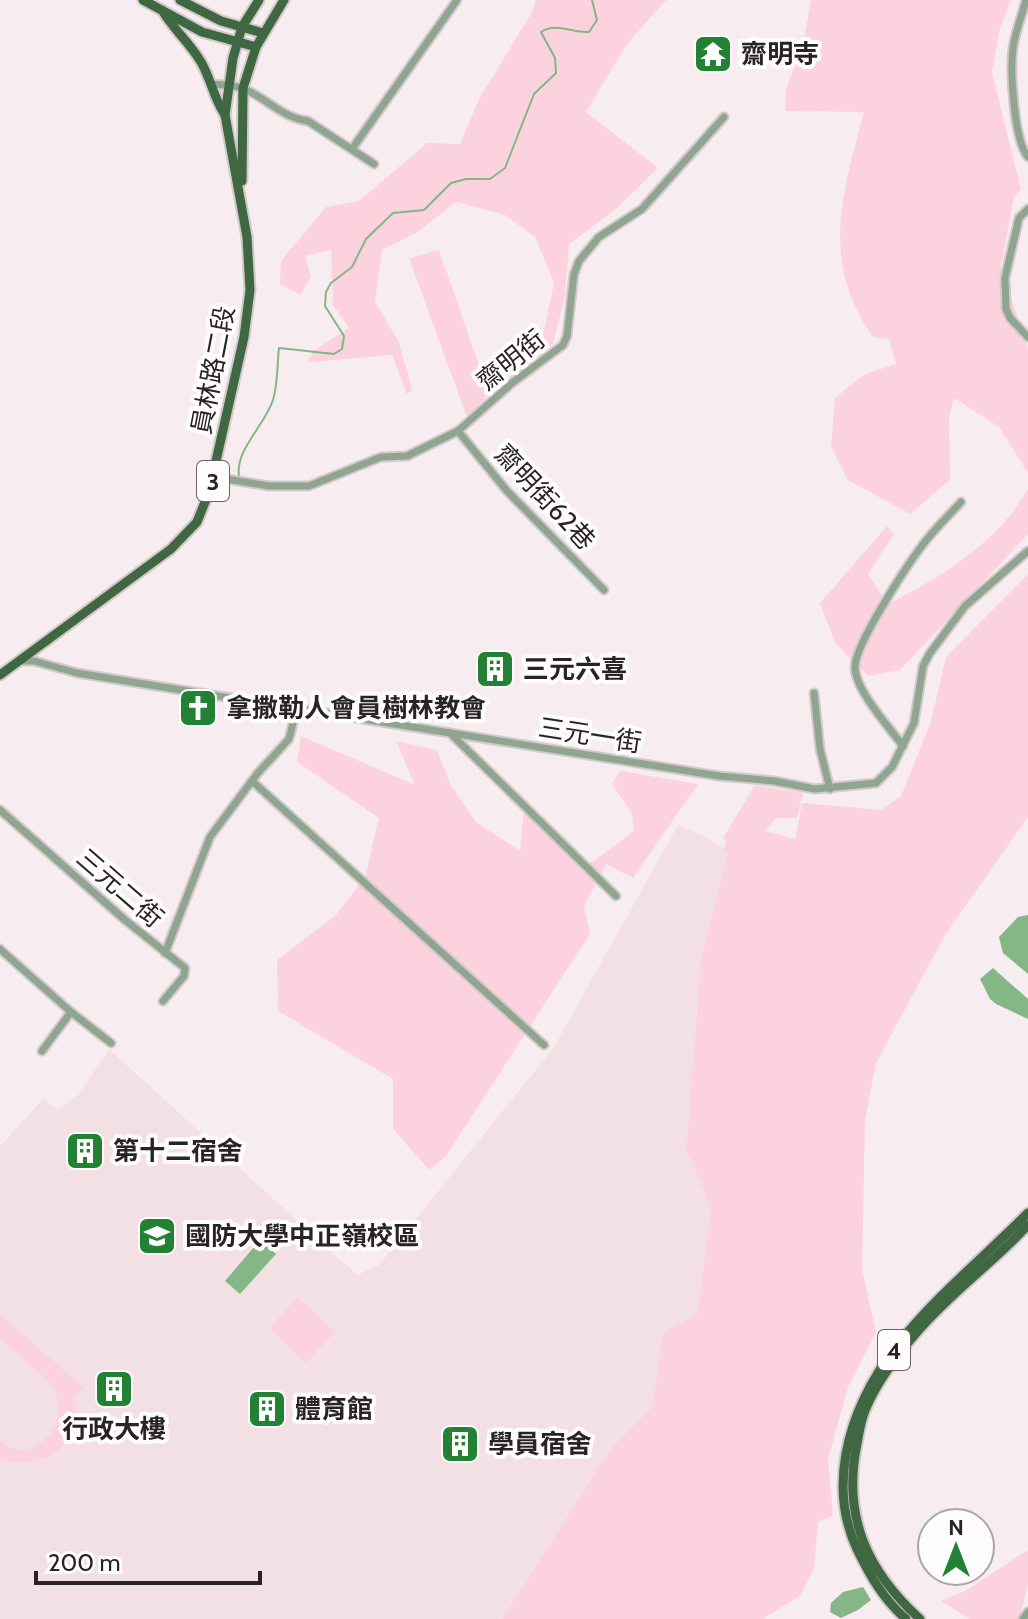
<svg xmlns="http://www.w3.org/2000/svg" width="1028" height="1619" font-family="Cabin,'Noto Sans TC',sans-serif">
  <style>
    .built { fill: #f3e0e5 }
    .green { fill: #fdd2df }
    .water { fill: #84b686 }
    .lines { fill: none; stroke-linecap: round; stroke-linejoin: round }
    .stream { stroke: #84b686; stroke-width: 2 }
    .minor-casing { stroke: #d2c9cb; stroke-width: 11 }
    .major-casing { stroke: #d2c9cb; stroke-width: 13 }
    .minor { stroke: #8fa590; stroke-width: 7 }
    .major { stroke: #3f6742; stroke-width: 9 }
    .labels { text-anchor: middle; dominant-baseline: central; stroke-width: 8; stroke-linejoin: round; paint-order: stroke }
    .shield { fill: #fffcfd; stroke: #686566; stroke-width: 2 }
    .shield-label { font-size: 24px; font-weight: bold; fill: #282425 }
    .poi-label { font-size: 26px; font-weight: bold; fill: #282425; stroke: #fffcfd; text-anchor: start }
    .street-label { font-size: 26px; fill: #282425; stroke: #fffcfd }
  </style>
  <rect width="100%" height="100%" fill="#f7edf0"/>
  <polygon class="built" points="678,825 700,834 724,848 729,854 701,958 686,1150 711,1208 697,1314 663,1332 652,1407 610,1449 502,1619 0,1619 0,1146 43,1099 58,1109 78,1095 109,1049 357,1275 379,1265 554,1047"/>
  <g class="green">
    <polygon points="536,0 666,0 627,44 586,112 658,168 615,210 569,244 565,296 553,344 524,363 526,351 542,341 554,283 535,237 505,215 456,202 416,233 382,250 375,302 399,342 412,390 407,394 392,355 307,362 315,350 349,328 333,305 331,250 305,256 311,277 300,295 280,284 281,261 326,207 359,201 427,143 460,144 479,99 531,14"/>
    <path d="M811 0H1011L1000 28 992 72 1021 189 1014 197 1001 266 1028 349V473L999 427 954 398 949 419 950 480 910 514 848 480 831 446 835 398 865 374 896 364 889 339 873 337C820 262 842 194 864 112L785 111 786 89 804 40Z"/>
    <polygon points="439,250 489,394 467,417 409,258"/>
    <path d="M1028 489V534L900 670 868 676 835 643 820 603 887 526 894 534 868 574 888 604C930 583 975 556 1006 520 1014 511 1021 499 1028 489Z"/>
    <polygon points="1028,574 1028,817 945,935 876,1063 865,1120 862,1269 876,1332 848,1387 828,1459 833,1515 818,1522 814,1568 800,1596 762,1619 502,1619 610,1449 652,1407 663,1332 697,1314 711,1208 686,1150 701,958 728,854 724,848 726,840 723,838 755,785 803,793 797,818 776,818 765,831 795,839 802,803 881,810 901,796 931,721 946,657"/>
    <polygon points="301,736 415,785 396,741 437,750 451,786 476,822 520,851 524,810 582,865 594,861 634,831 632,814 612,784 620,771 698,784 633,878 606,864 584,906 590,934 446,1156 429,1170 393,1129 393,1079 278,1011 277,960 336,915 365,877 379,818 297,762"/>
    <polygon points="298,1297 335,1332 306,1363 269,1328"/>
    <path d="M0 1314 84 1388 75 1397C84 1444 44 1473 0 1459V1440L6 1445 21 1451C53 1444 67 1417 53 1386L0 1338Z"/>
    <polygon points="1028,1550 1028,1585 1019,1619 970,1619 941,1601 967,1590"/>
  </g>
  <g class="water">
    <polygon points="1028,915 1028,974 1003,953 999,937 1018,917"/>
    <polygon points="993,968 1028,999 1028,1019 996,1004 990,999 980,979"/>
    <polygon points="260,1240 276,1254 240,1294 225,1281"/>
    <polygon points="863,1587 871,1600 858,1610 841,1618 830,1612 831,1603 843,1592"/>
  </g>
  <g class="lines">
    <path class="stream" d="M239 476C235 450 265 425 273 400 278 384 277 365 279 348L334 354 342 349 344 336 325 306 326 292 331 283 352 267 366 239 393 213 424 210 451 183 466 179H490L505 168 534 94 556 73 555 58 541 32C557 22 571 33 589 32L597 20 592 0"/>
    <g class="minor-casing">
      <g id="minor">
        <path d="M1026 0C1022 16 1015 32 1013 48 1010 71 1014 141 1028 157"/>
        <path d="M211 84C222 85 235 85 244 89 267 98 282 118 308 121L374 164"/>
        <polyline points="352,149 457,0"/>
        <polyline points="1028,209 1019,218 1005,278 1006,309 1010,318 1028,337"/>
        <polyline points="458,431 507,491 604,590"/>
        <polyline points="214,477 269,486 309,486 381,457 407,456 458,431 512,383 563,345 567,336 574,274 579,261 599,237 642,209 724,117"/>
        <polyline points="18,661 34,661 77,673 144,684 719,776 774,781 815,789 876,783 892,767 914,723 923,666 930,653 965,606 1028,551"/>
        <polyline points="814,693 820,749 830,789"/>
        <polyline points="450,733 616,896"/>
        <path d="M903 746C889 727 855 690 855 667 855 644 908 564 924 543 935 529 949 515 961 502"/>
        <polyline points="252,781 544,1045"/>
        <polyline points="0,810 125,920 185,968 184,976 163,1001"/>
        <polyline points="0,949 71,1012 42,1051"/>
        <polyline points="165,953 210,837 257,774 289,739 294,719 293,707"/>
        <polyline points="71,1012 111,1043"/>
        <polyline points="1023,1619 1028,1612"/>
      </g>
    </g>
    <g class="major-casing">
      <g id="major">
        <polyline points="143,0 202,32 256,47"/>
        <polyline points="180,0 221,21 263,33"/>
        <path d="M162 10C173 29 190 43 201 62 211 79 214 99 225 115"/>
        <polyline points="242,181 243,88 256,47 284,0"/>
        <polyline points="0,675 171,549 197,522 209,492 244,337 250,290 247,237 225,115 233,58 242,27 259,0"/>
        <path d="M906 1619C884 1600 870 1576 857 1549 843 1519 840 1487 846 1454 865 1349 957 1285 1028 1213"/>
        <path d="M920 1619C867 1571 842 1516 857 1444 859 1432 861 1419 866 1408 878 1380 897 1355 917 1332 950 1293 993 1263 1028 1225"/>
      </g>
    </g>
    <use href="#minor" class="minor"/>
    <use href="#major" class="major"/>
  </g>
  <defs>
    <g id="temple-square" transform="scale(2)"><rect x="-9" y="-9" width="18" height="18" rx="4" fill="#228132" stroke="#fffcfd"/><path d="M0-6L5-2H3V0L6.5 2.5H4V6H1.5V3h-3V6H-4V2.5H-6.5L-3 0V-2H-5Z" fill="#fff"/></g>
    <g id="building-square" transform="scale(2)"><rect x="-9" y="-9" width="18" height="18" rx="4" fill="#228132" stroke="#fffcfd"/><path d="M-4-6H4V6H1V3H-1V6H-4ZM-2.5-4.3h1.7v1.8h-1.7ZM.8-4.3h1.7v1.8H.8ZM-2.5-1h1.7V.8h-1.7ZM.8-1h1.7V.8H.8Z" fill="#fff"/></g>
    <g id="church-square" transform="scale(2)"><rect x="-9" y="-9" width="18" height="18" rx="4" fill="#228132" stroke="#fffcfd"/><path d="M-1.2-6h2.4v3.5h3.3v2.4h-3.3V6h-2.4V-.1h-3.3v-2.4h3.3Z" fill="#fff"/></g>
    <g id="university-square" transform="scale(2)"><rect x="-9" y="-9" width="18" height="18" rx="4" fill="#228132" stroke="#fffcfd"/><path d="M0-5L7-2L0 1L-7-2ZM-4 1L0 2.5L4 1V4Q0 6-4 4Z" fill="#fff"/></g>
  </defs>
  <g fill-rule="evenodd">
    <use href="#temple-square" x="713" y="54"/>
    <use href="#building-square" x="495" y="669"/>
    <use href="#church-square" x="198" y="708"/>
    <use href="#building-square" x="85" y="1151"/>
    <use href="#university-square" x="157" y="1236"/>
    <use href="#building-square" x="114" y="1389"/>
    <use href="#building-square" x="267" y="1409"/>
    <use href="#building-square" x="460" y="1444"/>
  </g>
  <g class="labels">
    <g class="shield">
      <rect x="197" y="461" width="32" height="40" rx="6"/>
      <rect x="878" y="1330" width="32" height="40" rx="6"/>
    </g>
    <g class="shield-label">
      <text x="213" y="481">3</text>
      <text x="894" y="1350">4</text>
    </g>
    <g class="poi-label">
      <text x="741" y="54">齋明寺</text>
      <text x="523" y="669">三元六喜</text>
      <text x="226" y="708">拿撒勒人會員樹林教會</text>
      <text x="113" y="1151">第十二宿舍</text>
      <text x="185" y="1236">國防大學中正嶺校區</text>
      <text x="295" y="1409">體育館</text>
      <text x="114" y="1429" text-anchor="middle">行政大樓</text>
      <text x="488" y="1444">學員宿舍</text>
    </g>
    <g class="street-label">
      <text transform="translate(511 360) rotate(-39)">齋明街</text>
      <text transform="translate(213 370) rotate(-79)">員林路二段</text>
      <text transform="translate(545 497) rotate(47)">齋明街62巷</text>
      <text transform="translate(590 735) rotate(9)">三元一街</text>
      <text transform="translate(120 888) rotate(41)">三元二街</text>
    </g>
  </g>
  <g transform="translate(956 1547)"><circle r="38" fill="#fffcfd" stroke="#a9a6a7" stroke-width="2"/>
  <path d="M0-6L14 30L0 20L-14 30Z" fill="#228132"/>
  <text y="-12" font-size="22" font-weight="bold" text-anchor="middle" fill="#282425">N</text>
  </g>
  <path d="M36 1571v12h224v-12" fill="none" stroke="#282425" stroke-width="4"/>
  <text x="48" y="1571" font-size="24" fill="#282425" stroke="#fffcfd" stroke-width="6" paint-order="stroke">200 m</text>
</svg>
